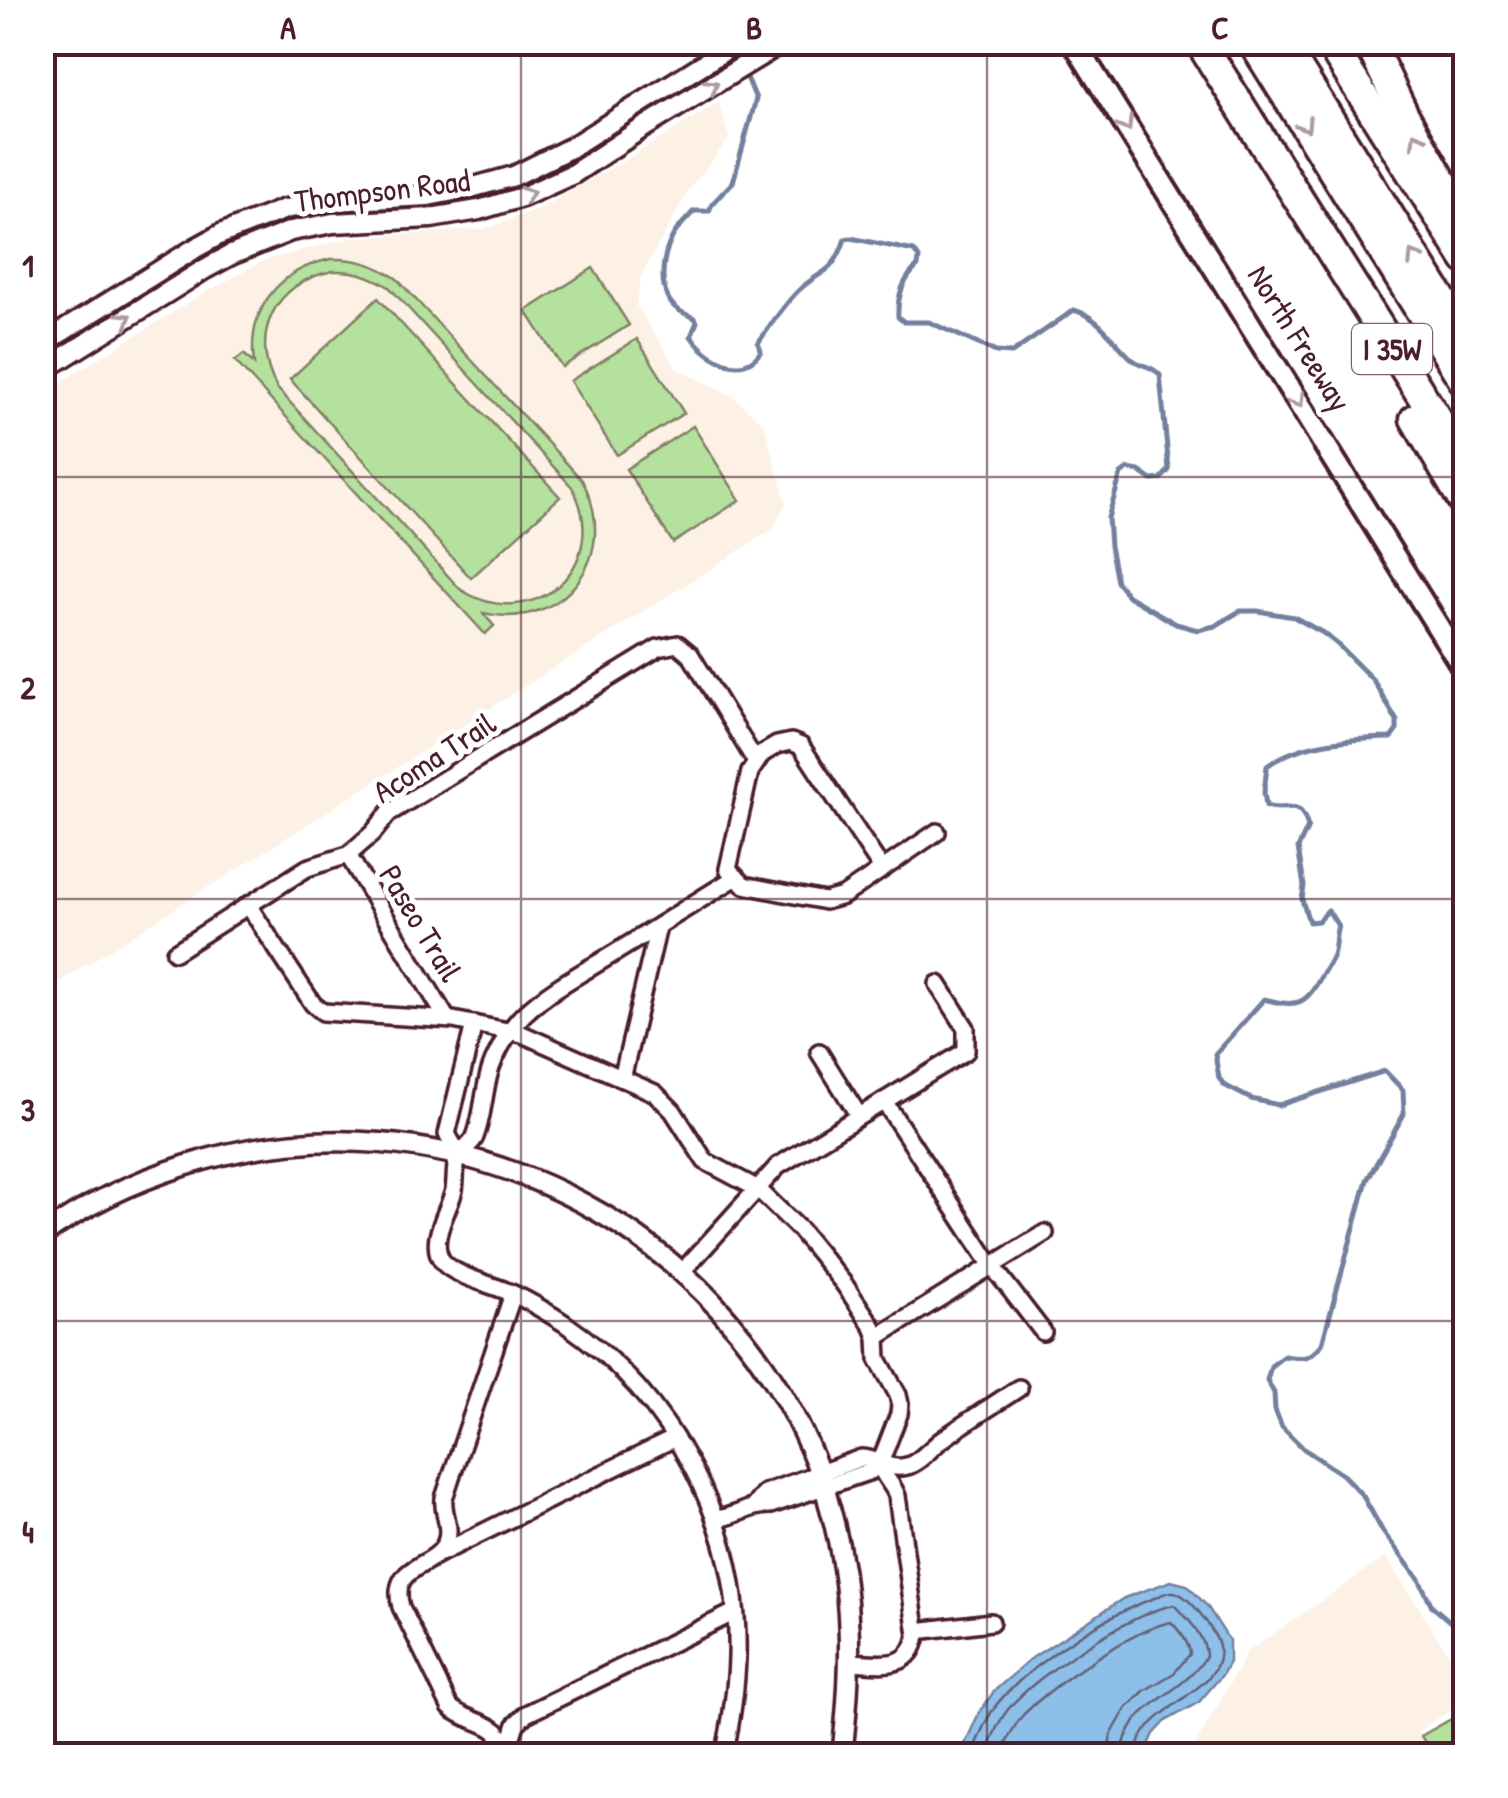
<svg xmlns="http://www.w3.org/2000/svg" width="1508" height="1798" font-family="'Patrick Hand',sans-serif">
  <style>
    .built { fill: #fcf1e4 }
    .green { fill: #b5e19f; stroke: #808065; stroke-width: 2.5; fill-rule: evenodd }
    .water { fill: #8dc0e9; stroke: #72809d; stroke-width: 2.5 }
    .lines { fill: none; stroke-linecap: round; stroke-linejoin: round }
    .shore { stroke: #655f77; stroke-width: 2.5 }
    .stream { stroke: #72809d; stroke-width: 5 }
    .minor-casing { stroke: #4a1f2b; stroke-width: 22 }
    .tertiary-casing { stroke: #4a1f2b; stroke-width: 25 }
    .secondary-casing { stroke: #4a1f2b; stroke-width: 28 }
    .motorway-casing { stroke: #4a1f2b; stroke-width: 35 }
    .minor { stroke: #fff; stroke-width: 15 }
    .tertiary { stroke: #fff; stroke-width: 18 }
    .secondary { stroke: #fff; stroke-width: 20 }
    .motorway { stroke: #fff; stroke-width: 28 }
    .oneway { stroke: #ae9aa0 }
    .grid { fill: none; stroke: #4a1f2b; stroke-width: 2.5; stroke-opacity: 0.55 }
    .labels { text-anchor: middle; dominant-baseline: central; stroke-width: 10; stroke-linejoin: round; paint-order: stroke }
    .shield { fill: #fff; stroke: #80626b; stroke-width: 2.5 }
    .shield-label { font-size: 30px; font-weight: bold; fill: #4a1f2b }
    .street-label { font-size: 32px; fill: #4a1f2b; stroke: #fff }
    .neatline { fill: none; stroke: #4a1f2b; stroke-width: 4 }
    .grid-label { font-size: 32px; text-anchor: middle; font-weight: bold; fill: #4a1f2b }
  </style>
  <rect width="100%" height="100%" fill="#fff"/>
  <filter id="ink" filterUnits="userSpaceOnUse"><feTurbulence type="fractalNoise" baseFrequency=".01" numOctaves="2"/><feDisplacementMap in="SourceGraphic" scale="20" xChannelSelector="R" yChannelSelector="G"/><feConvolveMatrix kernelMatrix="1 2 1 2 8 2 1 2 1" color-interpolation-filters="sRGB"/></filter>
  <g filter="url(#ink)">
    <g class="built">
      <polygon points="719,102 729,139 688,191 641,276 636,305 677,369 730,394 764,424 786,503 773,529 43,992 43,393 201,295 265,260 350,238 485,229 543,207 636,154"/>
      <polygon points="1386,1557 1465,1680 1465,1701 1417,1732 1430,1755 1190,1755 1247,1652"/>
    </g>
    <g class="green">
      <path d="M331 259C356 258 375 264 396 278L582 480C622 553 565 632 483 613L494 626 485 634 235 361 244 354 254 364C247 309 278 270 331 259ZM333 271C354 270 371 275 389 287L572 487C614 564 533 637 460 589L277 388C248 336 274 282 333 271Z"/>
      <polygon points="593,268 629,325 562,367 526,311"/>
      <polygon points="378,298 560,497 471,578 290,379"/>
      <polygon points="637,339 684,413 617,455 570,381"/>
      <polygon points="693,426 740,500 673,543 626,469"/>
      <polygon points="1453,1718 1465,1740 1465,1752 1459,1755 1433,1755 1421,1736"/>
    </g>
    <polygon class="water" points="1171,1581 1187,1585 1207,1606 1229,1640 1229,1662 1222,1675 1199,1702 1166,1721 1154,1734 1144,1755 960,1755 978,1715 994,1691 1032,1658 1124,1598"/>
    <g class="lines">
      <g class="shore">
        <path d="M971 1756C980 1735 988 1712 1004 1696 1041 1657 1106 1615 1157 1597 1161 1595 1166 1592 1171 1592 1187 1590 1216 1632 1219 1646 1227 1693 1140 1705 1135 1756"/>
        <path d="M985 1756C992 1739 998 1721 1010 1707 1039 1673 1131 1613 1174 1605 1188 1618 1206 1637 1206 1656 1182 1698 1126 1702 1122 1756"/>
        <path d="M1001 1756C1007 1741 1013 1726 1024 1714 1052 1686 1133 1629 1171 1622 1179 1630 1189 1643 1190 1654L1174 1673 1144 1691 1126 1709 1111 1735 1107 1756"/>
      </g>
      <path class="stream" d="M736 51 756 99 733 182 712 204 709 211H694C687 219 678 227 673 236 661 258 656 296 680 311 685 314 690 316 695 318L697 322 691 336C706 358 743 380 761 351L758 343C770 326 783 306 798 291 821 269 833 276 845 239L851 238 914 251 919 258 918 266C902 280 897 297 898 317L904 322H929L996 352 1012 353 1074 310C1101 318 1112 341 1132 359 1141 367 1152 365 1160 375L1169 470 1161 479 1152 480 1139 471 1128 469 1121 474 1108 518 1110 546 1117 582 1128 596 1176 624 1198 630 1215 626 1240 611H1258L1294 617 1323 633 1336 643 1373 680 1397 721V730L1391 738C1350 739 1301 741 1267 766L1264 792 1266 806C1288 814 1298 794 1308 827L1298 848 1304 886 1302 900 1309 922 1318 921 1328 910 1338 926C1335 934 1336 942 1334 951 1333 958 1327 966 1323 973 1306 1005 1299 1008 1264 999L1215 1054 1219 1078 1224 1085 1251 1099 1279 1105 1385 1071 1403 1090 1404 1114 1367 1180 1322 1344C1309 1360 1303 1359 1284 1356L1271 1366 1267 1380 1274 1393 1275 1410 1282 1427 1304 1449 1343 1475 1363 1496 1383 1532 1419 1579 1432 1606 1454 1625 1466 1627"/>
      <g class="minor-casing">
        <g id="minor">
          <polyline points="348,855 447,1019"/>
          <polyline points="882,869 801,746 791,742 777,745 762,754 750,772 728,869 744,885 825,901 843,896 937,832"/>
          <path d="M248 905 313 1004 323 1012 453 1020 522 1034 655 1093 673 1111 705 1161 758 1189 800 1230 844 1284 873 1327 877 1337 878 1359 898 1395 900 1404 899 1414 880 1463C882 1477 893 1483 897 1496L917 1635C911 1672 879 1663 850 1662"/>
          <polyline points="175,952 307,868 348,855 373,833 389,813 658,648 678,644 690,654 756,762"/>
          <polyline points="819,1052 859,1116"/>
          <polyline points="622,1079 658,927"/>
          <polyline points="884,1101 992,1266 1043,1332"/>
          <polyline points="459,1155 447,1134 474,1024"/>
          <polyline points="682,1272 778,1166 966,1051 966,1028 938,984"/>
          <polyline points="877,1337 1045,1233"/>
          <path d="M755 1505 764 1493 861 1458C877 1458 890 1471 907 1466 919 1463 929 1450 939 1442 964 1423 992 1406 1019 1388"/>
          <path d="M715 1519C737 1517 747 1505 771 1505L871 1471 880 1463"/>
          <polyline points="441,1553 675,1438"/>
          <polyline points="917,1631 991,1622"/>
          <polyline points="507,1752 516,1724 526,1714 735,1612"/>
          <path d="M504 1756C507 1719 470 1726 450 1707L401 1607C388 1561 439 1570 447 1539 451 1525 442 1512 444 1498L513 1294"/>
          <path d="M724 1756C731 1723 736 1691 737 1658 741 1526 673 1397 564 1323 547 1312 530 1301 511 1293 494 1285 454 1276 443 1262 427 1242 449 1211 454 1190 456 1179 454 1162 460 1153 465 1147 472 1144 475 1137 485 1112 483 1081 496 1056 503 1041 513 1024 525 1013 550 989 584 972 613 954 654 929 694 903 735 878"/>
        </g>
      </g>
      <g class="tertiary-casing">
        <g id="tertiary">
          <polyline points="42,344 194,249 221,234 285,209 331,201 428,196 474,187 514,176 570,148 738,42"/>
          <polyline points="42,371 205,269 231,255 291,231 333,223 431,218 479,210 522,197 573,174 641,129 783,42"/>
          <path d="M42 1236C86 1204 133 1182 184 1166 444 1081 729 1222 822 1479 826 1489 827 1499 830 1508 854 1593 852 1669 842 1756"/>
        </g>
      </g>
      <g class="secondary-casing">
        <g id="secondary">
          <polyline points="1074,42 1466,672"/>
          <polyline points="1460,42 1466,52"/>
        </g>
      </g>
      <g class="motorway-casing">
        <g id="motorway">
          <polyline points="1200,42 1466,466"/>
          <polyline points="1253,42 1466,384"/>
          <polyline points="1281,42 1466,339"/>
          <polyline points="1329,42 1466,259"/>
          <polyline points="1369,42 1404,115 1466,223"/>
          <polyline points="1415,419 1466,506"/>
        </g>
      </g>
      <use href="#minor" class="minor"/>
      <use href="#tertiary" class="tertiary"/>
      <use href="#secondary" class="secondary"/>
      <use href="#motorway" class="motorway"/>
    </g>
    <defs><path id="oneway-chevron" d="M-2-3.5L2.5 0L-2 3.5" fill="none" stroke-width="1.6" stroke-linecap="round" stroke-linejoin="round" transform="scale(2.5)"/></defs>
    <g class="oneway">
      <use href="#oneway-chevron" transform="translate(712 86) rotate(-31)"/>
      <use href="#oneway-chevron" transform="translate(1126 125) rotate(58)"/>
      <use href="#oneway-chevron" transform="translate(1305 125) rotate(58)"/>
      <use href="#oneway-chevron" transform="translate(1417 139) rotate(-120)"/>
      <use href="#oneway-chevron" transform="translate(528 194) rotate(-22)"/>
      <use href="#oneway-chevron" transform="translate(1414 257) rotate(-122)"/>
      <use href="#oneway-chevron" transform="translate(125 319) rotate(-32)"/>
      <use href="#oneway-chevron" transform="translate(1298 401) rotate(58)"/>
    </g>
  </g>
  <path class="grid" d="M521 42V1756M987 42V1756M42 477H1466M42 899H1466M42 1321H1466"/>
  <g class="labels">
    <rect class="shield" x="1352" y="324" width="80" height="50" rx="8"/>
    <g class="shield-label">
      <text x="1392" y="349">I 35W</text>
    </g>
    <g class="street-label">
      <text transform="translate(382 190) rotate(-7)">Thompson Road</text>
      <text transform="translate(1300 338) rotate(58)">North Freeway</text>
      <text transform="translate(434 757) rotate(-33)">Acoma Trail</text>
      <text transform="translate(421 923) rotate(59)">Paseo Trail</text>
    </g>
  </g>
  <rect width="1508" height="1798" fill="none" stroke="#fff" stroke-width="110"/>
  <rect x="55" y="55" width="1398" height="1688" class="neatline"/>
  <g class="grid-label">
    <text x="288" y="39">A</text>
    <text x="754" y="39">B</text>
    <text x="1220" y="39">C</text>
    <text x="28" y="277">1</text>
    <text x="28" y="699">2</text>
    <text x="28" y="1121">3</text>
    <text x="28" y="1543">4</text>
  </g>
</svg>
